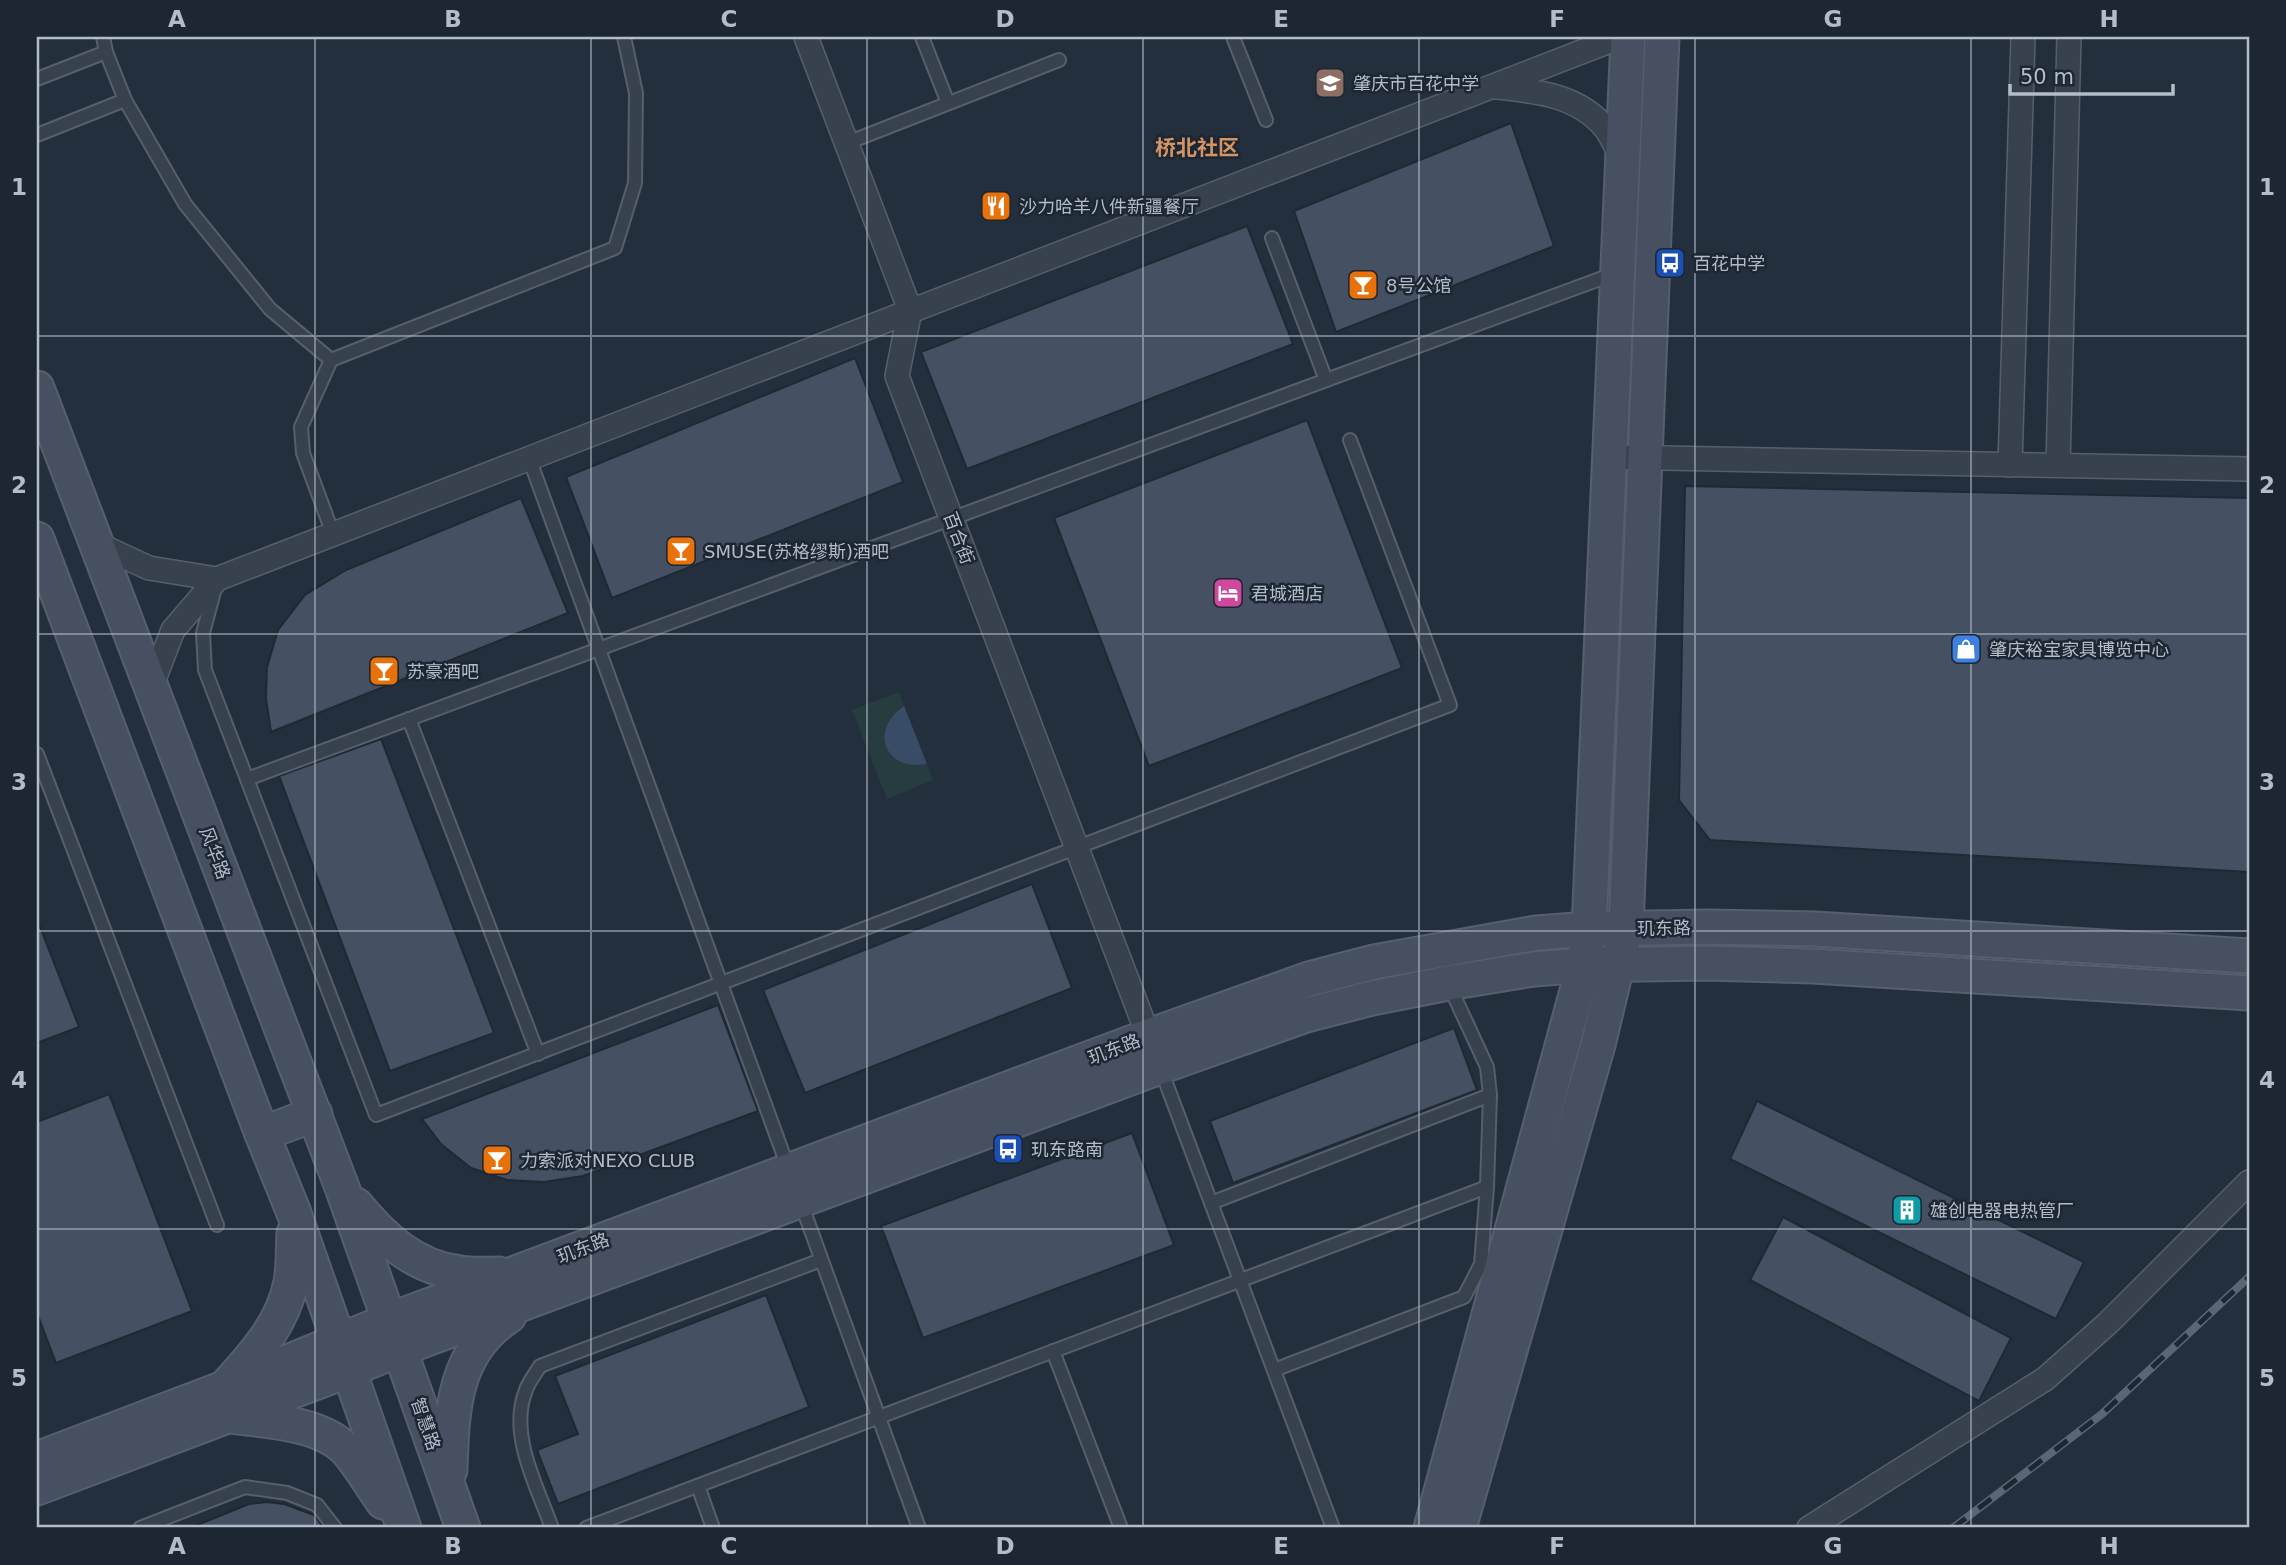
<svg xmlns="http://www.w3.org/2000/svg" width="2286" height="1565" font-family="'DejaVu Sans','Noto Sans SC',sans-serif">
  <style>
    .green { fill: #263c3f }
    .water { fill: #394c67 }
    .building { fill: #455162; stroke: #1f2835; stroke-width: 2 }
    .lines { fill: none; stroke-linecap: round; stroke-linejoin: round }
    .lane-casing { stroke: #565f6c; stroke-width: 16 }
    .street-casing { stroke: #565f6c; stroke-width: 26 }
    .secondary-casing { stroke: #565f6c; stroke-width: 37 }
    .lane { stroke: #38414e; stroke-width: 12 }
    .street { stroke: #38414e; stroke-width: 23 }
    .secondary { stroke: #465061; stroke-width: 33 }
    .rail-casing { stroke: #5a6575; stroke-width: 8 }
    .rail { stroke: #1d2633; stroke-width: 5; stroke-dasharray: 16; stroke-linecap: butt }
    .grid { fill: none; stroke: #b4bcc9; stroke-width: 2; stroke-opacity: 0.55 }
    .labels { text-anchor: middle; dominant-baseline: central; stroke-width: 5; stroke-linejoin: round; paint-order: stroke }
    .poi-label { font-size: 18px; fill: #b4bcc9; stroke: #1d2633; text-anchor: start }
    .street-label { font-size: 18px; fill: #b4bcc9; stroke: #1d2633 }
    .quarter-label { font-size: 21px; font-weight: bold; fill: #d59563; stroke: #1d2633 }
    .neatline { fill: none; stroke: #b4bcc9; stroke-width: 2.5 }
    .grid-label { font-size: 23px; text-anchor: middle; font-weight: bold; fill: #b4bcc9 }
  </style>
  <rect width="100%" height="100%" fill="#242f3e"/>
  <polygon class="green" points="899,692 904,706 895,712 915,766 927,764 933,780 887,799 852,710"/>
  <path class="water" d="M904 706 927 764C884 772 869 729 904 706Z"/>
  <g class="building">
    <polygon points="1511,123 1554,246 1336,332 1294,211"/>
    <polygon points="1247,226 1293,344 967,469 921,352"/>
    <polygon points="855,358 903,482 612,598 566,477"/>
    <polygon points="1307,420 1402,668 1149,766 1054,518"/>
    <polygon points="1685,486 2249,498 2249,872 1710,840 1679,800"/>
    <polygon points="521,498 568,613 271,732 266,699 267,667 278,630 305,595 346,570"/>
    <polygon points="381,739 494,1033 390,1071 279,776"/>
    <polygon points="1032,884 1072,988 805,1093 763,990"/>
    <polygon points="37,919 79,1027 37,1043"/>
    <polygon points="718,1005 758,1111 583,1176 544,1182 507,1180 471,1168 441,1144 422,1119"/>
    <polygon points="1454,1028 1477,1090 1233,1183 1210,1121"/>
    <polygon points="109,1094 192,1311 56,1363 37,1313 37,1122"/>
    <polygon points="1757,1101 2084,1262 2056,1319 1730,1159"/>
    <polygon points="1132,1133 1174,1245 923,1338 881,1226"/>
    <polygon points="1783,1217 2011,1338 1979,1401 1750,1280"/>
    <polygon points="766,1295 809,1407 558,1504 537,1450 578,1434 555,1376"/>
    <polygon points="267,1502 284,1504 314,1515 324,1528 190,1528 249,1504"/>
  </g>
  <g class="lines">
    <g class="lane-casing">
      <g id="lane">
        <polyline points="103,37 106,52 125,100 185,204 270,309 331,360 615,248 635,183 636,93 624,37"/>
        <polyline points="922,37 948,103"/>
        <polyline points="1233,37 1266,120"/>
        <polyline points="37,79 106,52"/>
        <polyline points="37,135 125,100"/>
        <polyline points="847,143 1059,60"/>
        <polyline points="1272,238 1326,380"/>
        <polyline points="331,360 301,427 303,453 333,534"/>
        <polyline points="529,458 789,1170"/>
        <polyline points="215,588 203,633 205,670 376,1115 1450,705 1350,440"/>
        <polyline points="409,719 538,1054"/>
        <polyline points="37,754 217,1225"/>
        <polyline points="247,779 1616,273"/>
        <polyline points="1160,1067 1333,1528"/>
        <polyline points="801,1203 919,1528"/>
        <polyline points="1211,1203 1490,1095"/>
        <polyline points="1053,1351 1121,1528"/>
        <polyline points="1274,1370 1464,1297 1481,1264 1487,1187 1490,1095 1487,1067 1449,985"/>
        <polyline points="698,1486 713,1528"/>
        <polyline points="140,1528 245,1487 287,1493 317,1505 335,1528"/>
        <path d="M552 1528C537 1486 508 1434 526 1390 529 1381 536 1373 540 1366L821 1260"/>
        <polyline points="586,1528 1487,1187"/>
      </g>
    </g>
    <g class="street-casing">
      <g id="street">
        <polyline points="806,37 910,310 897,376 1153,1048"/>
        <path d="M1496 87C1536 91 1579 95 1606 129 1612 137 1617 149 1621 158"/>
        <polyline points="1610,457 2249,469"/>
        <polyline points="2010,465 2023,37"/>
        <polyline points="2058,465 2069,37"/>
        <polyline points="97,544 149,568 217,579"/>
        <polyline points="151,687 173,630 217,579 1620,37"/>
        <polyline points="1809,1528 2045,1379 2108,1323 2249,1182"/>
      </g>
    </g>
    <g class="secondary-casing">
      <g id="secondary">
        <polyline points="37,388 343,1190 463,1528"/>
        <polyline points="37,539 262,1134 294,1213 404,1528"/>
        <polyline points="262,1134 315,1114"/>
        <path d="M356 1205C383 1238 415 1268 460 1273 472 1275 486 1274 499 1274"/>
        <path d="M229 1383C256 1353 283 1323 291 1282 294 1266 293 1248 294 1233"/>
        <path d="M237 1417C271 1421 325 1424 349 1453 361 1468 372 1486 383 1502"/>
        <polyline points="37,1459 224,1388 390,1320 1149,1036 1309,979 1374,962 1536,933 1589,929 1708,927 1815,929 2249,956"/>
        <path d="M450 1470C452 1411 453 1352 509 1316"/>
        <polyline points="37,1488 349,1370 400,1349 1160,1067 1306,1015 1372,998 1448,983 1534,969 1584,965 1705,963 1813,966 2249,993"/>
        <polyline points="1431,1528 1584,965 1589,929 1628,37"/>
        <polyline points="1459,1528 1598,1045 1626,928 1662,37"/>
      </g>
    </g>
    <use href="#lane" class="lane"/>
    <use href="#street" class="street"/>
    <use href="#secondary" class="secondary"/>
    <g class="rail-casing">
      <polyline id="rail" points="1953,1528 2102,1414 2249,1277"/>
    </g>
    <use href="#rail" class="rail"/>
  </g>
  <path class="grid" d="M315 37V1528M591 37V1528M867 37V1528M1143 37V1528M1419 37V1528M1695 37V1528M1971 37V1528M37 336H2249M37 634H2249M37 931H2249M37 1229H2249"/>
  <defs>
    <g id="school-square" transform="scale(1.575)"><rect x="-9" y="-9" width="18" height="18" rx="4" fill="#8d6e63" stroke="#1d2633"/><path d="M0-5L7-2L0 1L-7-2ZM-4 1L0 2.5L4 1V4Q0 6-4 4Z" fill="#fff"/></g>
    <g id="restaurant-square" transform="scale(1.575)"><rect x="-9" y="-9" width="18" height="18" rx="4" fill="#e8710a" stroke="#1d2633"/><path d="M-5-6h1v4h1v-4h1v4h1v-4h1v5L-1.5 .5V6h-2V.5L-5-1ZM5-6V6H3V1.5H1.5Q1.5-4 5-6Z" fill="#fff"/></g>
    <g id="bus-square" transform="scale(1.575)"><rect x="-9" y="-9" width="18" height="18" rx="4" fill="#1a4fb4" stroke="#1d2633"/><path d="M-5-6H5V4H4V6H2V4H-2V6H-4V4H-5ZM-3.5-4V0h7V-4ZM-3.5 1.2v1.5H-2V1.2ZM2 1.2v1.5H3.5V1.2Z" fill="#fff"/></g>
    <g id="bar-square" transform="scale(1.575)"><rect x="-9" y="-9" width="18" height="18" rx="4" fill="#e8710a" stroke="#1d2633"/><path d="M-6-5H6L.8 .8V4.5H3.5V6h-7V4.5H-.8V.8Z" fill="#fff"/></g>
    <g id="hotel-square" transform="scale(1.575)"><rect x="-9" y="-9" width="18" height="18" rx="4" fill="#d1479c" stroke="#1d2633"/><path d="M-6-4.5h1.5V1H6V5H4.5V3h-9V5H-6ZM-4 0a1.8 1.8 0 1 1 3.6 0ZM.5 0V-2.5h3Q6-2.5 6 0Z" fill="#fff"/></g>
    <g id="shop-square" transform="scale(1.575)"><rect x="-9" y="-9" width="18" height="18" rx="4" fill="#3f7fe0" stroke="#1d2633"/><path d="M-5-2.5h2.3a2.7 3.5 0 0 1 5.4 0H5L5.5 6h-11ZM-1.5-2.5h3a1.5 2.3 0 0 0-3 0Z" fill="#fff"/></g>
    <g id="building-square" transform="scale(1.575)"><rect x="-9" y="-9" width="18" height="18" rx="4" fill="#0f9aa8" stroke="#1d2633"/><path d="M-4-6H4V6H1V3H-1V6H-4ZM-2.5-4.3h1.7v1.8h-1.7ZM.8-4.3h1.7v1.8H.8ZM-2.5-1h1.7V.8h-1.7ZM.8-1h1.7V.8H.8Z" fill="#fff"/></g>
  </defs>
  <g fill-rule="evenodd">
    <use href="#school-square" x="1330" y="83"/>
    <use href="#restaurant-square" x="996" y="206"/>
    <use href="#bus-square" x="1670" y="263"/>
    <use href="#bar-square" x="1363" y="285"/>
    <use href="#bar-square" x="681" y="551"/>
    <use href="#hotel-square" x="1228" y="593"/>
    <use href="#shop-square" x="1966" y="649"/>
    <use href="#bar-square" x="384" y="671"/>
    <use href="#bus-square" x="1008" y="1149"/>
    <use href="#bar-square" x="497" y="1160"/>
    <use href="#building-square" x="1907" y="1210"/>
  </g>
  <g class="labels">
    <g class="poi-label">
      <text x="1353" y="83">肇庆市百花中学</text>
      <text x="1019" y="206">沙力哈羊八件新疆餐厅</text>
      <text x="1693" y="263">百花中学</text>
      <text x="1386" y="285">8号公馆</text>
      <text x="704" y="551">SMUSE(苏格缪斯)酒吧</text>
      <text x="1251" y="593">君城酒店</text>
      <text x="1989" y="649">肇庆裕宝家具博览中心</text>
      <text x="407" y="671">苏豪酒吧</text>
      <text x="1031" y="1149">玑东路南</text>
      <text x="520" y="1160">力索派对NEXO CLUB</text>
      <text x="1930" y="1210">雄创电器电热管厂</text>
    </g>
    <g class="street-label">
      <text transform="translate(959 538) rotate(69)">百合街</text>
      <text transform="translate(215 853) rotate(69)">风华路</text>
      <text transform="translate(1664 928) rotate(-1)">玑东路</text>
      <text transform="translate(1114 1049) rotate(-21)">玑东路</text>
      <text transform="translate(583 1248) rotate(-21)">玑东路</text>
      <text transform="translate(426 1424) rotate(71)">智慧路</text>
    </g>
    <g class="quarter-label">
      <text x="1197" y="148">桥北社区</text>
    </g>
  </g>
  <rect width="2286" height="1565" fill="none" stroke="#1d2633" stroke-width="77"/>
  <path d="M2010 84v10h163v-10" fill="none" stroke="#b4bcc9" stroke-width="3.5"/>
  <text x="2020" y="84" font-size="21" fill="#b4bcc9" stroke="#1d2633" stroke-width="5" paint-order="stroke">50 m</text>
  <rect x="38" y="38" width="2210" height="1488" class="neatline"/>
  <g class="grid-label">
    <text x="177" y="27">A</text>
    <text x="453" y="27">B</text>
    <text x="729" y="27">C</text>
    <text x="1005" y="27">D</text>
    <text x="1281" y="27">E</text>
    <text x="1557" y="27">F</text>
    <text x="1833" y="27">G</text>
    <text x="2109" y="27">H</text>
    <text x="19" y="195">1</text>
    <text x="2267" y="195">1</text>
    <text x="19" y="493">2</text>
    <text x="2267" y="493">2</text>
    <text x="19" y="790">3</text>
    <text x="2267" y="790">3</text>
    <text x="19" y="1088">4</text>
    <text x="2267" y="1088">4</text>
    <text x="19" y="1386">5</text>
    <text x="2267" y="1386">5</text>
    <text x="177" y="1554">A</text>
    <text x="453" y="1554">B</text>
    <text x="729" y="1554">C</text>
    <text x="1005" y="1554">D</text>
    <text x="1281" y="1554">E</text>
    <text x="1557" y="1554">F</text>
    <text x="1833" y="1554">G</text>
    <text x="2109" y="1554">H</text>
  </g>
</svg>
